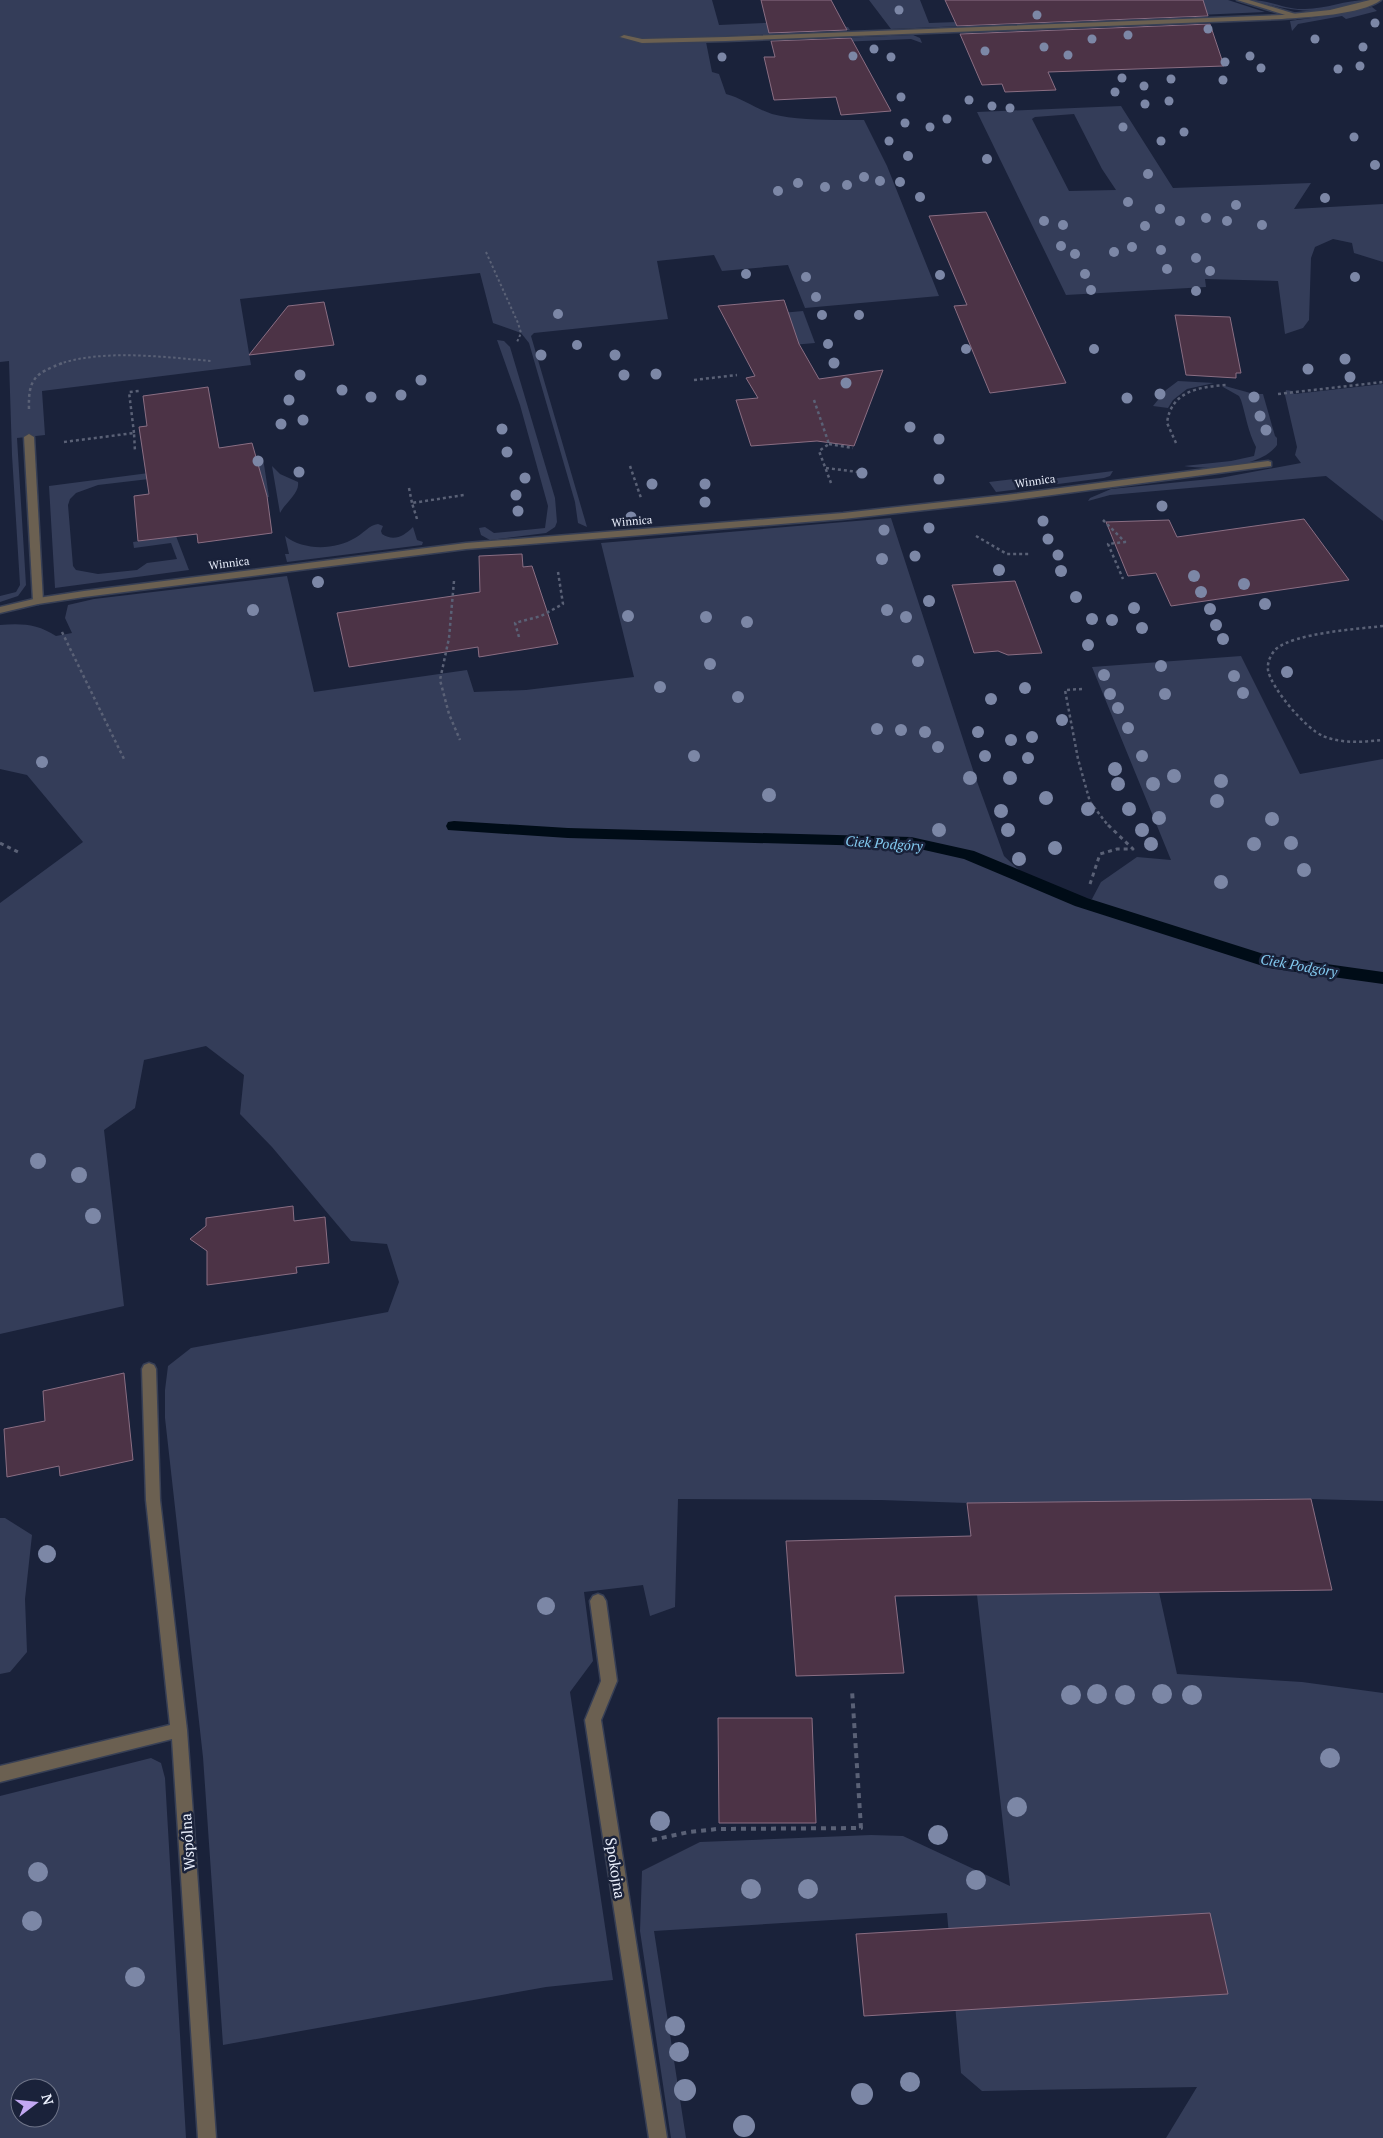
<svg xmlns="http://www.w3.org/2000/svg" width="1383" height="2138" font-family="'PT Serif',serif">
  <style>
    .green { fill: #343d59; fill-rule: evenodd }
    .lines { fill: none; stroke-linecap: round; stroke-linejoin: round }
    .stream { fill: #000c17; fill-rule: evenodd }
    .building { fill: #4c3346; stroke: #8a6e83 }
    .lane-casing { stroke: #373f55; stroke-width: 3 }
    .street-casing { stroke: #373f55; stroke-width: 3 }
    .path-far3 { stroke: #5a6176; stroke-width: 2; stroke-dasharray: 2.5 2.5; stroke-linecap: butt }
    .path-far2 { stroke: #5a6176; stroke-width: 2.5; stroke-dasharray: 3 3; stroke-linecap: butt }
    .path-far1 { stroke: #5a6176; stroke-width: 3; stroke-dasharray: 4 4; stroke-linecap: butt }
    .path { stroke: #5a6176; stroke-width: 4; stroke-dasharray: 5 5; stroke-linecap: butt }
    .lane { fill: #6b6051; fill-rule: evenodd }
    .street { fill: #6b6051; fill-rule: evenodd }
    .tree { fill: #7c87a6 }
    .labels { text-anchor: middle; dominant-baseline: central; stroke-width: 5; stroke-linejoin: round; paint-order: stroke }
    .far-street-label { font-size: 11px; fill: #ebf0fd; stroke: #1a223a }
    .water-label { font-size: 14px; font-style: italic; fill: #82c9ef; stroke: #1a223a }
    .near-street-label { font-size: 15px; fill: #ebf0fd; stroke: #1a223a }
  </style>
  <rect width="100%" height="100%" fill="#1a223a"/>
  <g class="green">
    <path d="M0 0H712L719 25 810 21 821 25 848 27 850 30 705 37 712 72 719 74 726 94C742 98 756 109 772 114 797 121 838 120 864 120L887 166 939 296 805 308 788 265 722 271 714 255 657 261 668 319 534 333 531 336 587 527 578 523 575 502 529 343 521 333 493 323 480 273 240 299 251 365 42 391 45 435 17 438 26 585 18 596 0 602V596L16 592 20 585 12 455 9 361 0 362Z"/>
    <polygon points="869,0 920,0 929,23 985,21 991,23 989,25 891,29"/>
    <polygon points="1164,0 1228,0 1265,12 1154,17"/>
    <path d="M1251 0C1270 0 1286 10 1305 9 1326 9 1346 0 1366 0 1324 17 1294 12 1251 0Z"/>
    <polygon points="1372,7 1377,11 1346,19 1342,16 1298,24 1292,31 1290,21 1340,14"/>
    <polygon points="913,35 920,38 922,43 911,39 839,42 838,38"/>
    <path d="M1121 106 1173 188 1311 183 1294 209 1383 204V262L1354 253 1352 243 1333 239 1315 247 1311 258 1309 320 1303 328 1285 334 1278 281 1205 279 1206 287 1066 295 977 112ZM1074 114 1102 169 1116 190 1069 191 1032 119 1035 117Z"/>
    <polygon points="803,311 815,343 769,347 726,318"/>
    <polygon points="497,340 504,341 510,347 555,498 557,522 555,527 546,533 490,540 481,535 479,528 485,527 494,533 545,528 548,506 520,405"/>
    <polygon points="1178,381 1214,383 1187,389 1173,400 1168,408 1153,406 1166,390"/>
    <polygon points="1383,384 1383,521 1326,476 1110,495 1088,501 1090,498 1111,489 1220,478 1301,463 1295,455 1297,447 1285,395 1286,390 1292,391 1294,394"/>
    <path d="M1225 386 1254 394H1263L1275 436 1277 438V445C1261 468 1210 470 1184 466L1231 461 1254 456 1256 447C1248 432 1246 416 1241 400L1239 396 1223 387Z"/>
    <polygon points="263,458 269,497 250,497 234,469 98,485 76,493 70,499 68,505 73,566 76,570 98,574 137,570 147,563 177,559 171,543 134,548 133,542 176,536 189,570 55,588 49,486"/>
    <path d="M272 466 280 474 298 482C300 493 285 503 280 513Z"/>
    <polygon points="1113,471 1110,476 1104,478 996,492 989,482 1014,479 1019,483"/>
    <path d="M891 518 975 776 1004 856 1021 872 1080 898 1092 899 1101 882 1137 857 1171 860 1092 667 1241 656 1300 774 1383 759V1501L1311 1499 967 1503 881 1500 678 1499 675 1607 650 1616 643 1585 584 1592 593 1661 570 1692 613 1980 546 1987 223 2045 203 1757 165 1418V1390L168 1366 191 1348 388 1312 399 1282 387 1244 351 1241 272 1147 240 1114 244 1075 206 1046 144 1060 135 1108 104 1130 124 1306 0 1334V903L83 842 27 775 0 769V625C21 623 38 624 56 636L72 633 65 618 68 605 94 599 287 576 314 692 467 670 474 692 526 690 634 677 601 543Z"/>
    <path d="M378 524 383 526 381 531 382 534C394 542 404 536 413 527L417 540 423 542 422 545 287 562 285 554H289L285 536C304 551 335 550 355 538 363 534 369 525 378 524Z"/>
    <polygon points="0,1518 5,1518 32,1535 25,1599 27,1652 10,1672 0,1674"/>
    <polygon points="1159,1592 1177,1674 1302,1682 1383,1693 1383,2138 1166,2138 1197,2087 982,2091 961,2073 947,1913 654,1931 686,2138 671,2138 640,1931 642,1871 700,1842 871,1835 903,1836 1010,1886 977,1595"/>
    <path d="M151 1758 161 1763 165 1778 186 2138H0V1796ZM20 2088H50V2118H20Z"/>
  </g>
  <g class="lines">
    <polygon class="stream" points="454,821 568,828 911,837 974,851 1087,898 1270,956 1383,972 1383,984 1269,968 1075,906 964,859 911,847 568,838 448,830 446,826 448,822"/>
  </g>
  <g class="building">
    <polygon points="761,0 831,0 847,30 769,33"/>
    <polygon points="945,0 1203,0 1208,16 957,26"/>
    <polygon points="1210,24 1224,66 1048,72 1056,90 1005,92 1002,84 982,85 960,34"/>
    <polygon points="851,38 891,111 841,115 836,97 774,100 764,57 775,57 771,41"/>
    <polygon points="986,212 1066,383 990,393 954,306 967,305 929,216"/>
    <polygon points="784,300 799,344 819,379 883,370 854,446 817,441 751,446 736,400 758,398 746,378 755,376 718,306"/>
    <polygon points="324,302 334,345 249,355 288,306"/>
    <polygon points="1175,315 1230,317 1241,373 1236,373 1236,378 1186,375"/>
    <polygon points="208,387 219,448 252,443 267,496 272,533 198,543 197,534 138,541 134,496 149,494 139,427 147,426 143,396"/>
    <polygon points="1304,519 1349,580 1171,606 1156,573 1128,576 1106,522 1169,520 1177,537"/>
    <polygon points="522,554 523,567 532,566 558,644 479,657 478,647 349,667 337,613 480,592 479,556"/>
    <polygon points="1015,581 1042,653 1008,655 998,651 974,653 952,585"/>
    <polygon points="293,1206 294,1221 325,1217 329,1263 296,1267 297,1273 207,1285 207,1251 190,1239 206,1226 206,1218"/>
    <polygon points="124,1373 133,1460 60,1476 59,1466 7,1477 4,1429 45,1421 43,1391"/>
    <polygon points="1311,1499 1332,1590 895,1596 904,1673 796,1676 786,1541 971,1536 967,1503"/>
    <polygon points="718,1718 812,1718 816,1823 719,1823"/>
    <polygon points="1210,1913 1228,1994 864,2016 856,1934"/>
  </g>
  <g class="lines">
    <g class="lane-casing">
      <g id="lane">
        <polygon points="1237,0 1249,0 1302,16 1295,18"/>
        <polygon points="29,434 34,437 43,601 38,604 33,601 24,437"/>
        <polygon points="149,1363 154,1365 156,1369 160,1500 187,1730 216,2138 198,2138 172,1739 0,1782 0,1766 170,1725 146,1500 142,1369 144,1365"/>
        <polygon points="598,1594 603,1596 606,1601 617,1681 601,1720 667,2138 649,2138 585,1720 601,1681 590,1601 593,1596"/>
      </g>
    </g>
    <g class="street-casing">
      <g id="street">
        <path d="M1370 0H1381C1361 15 1307 17 1282 19L726 41 642 43 620 37 624 35 642 39 726 37 1282 15 1330 10Z"/>
        <polygon points="1268,461 1271,462 1271,466 1006,501 843,519 466,549 84,597 38,604 0,613 0,607 38,598 84,591 466,543 843,513 1006,495"/>
      </g>
    </g>
    <g class="path-far3">
      <polyline points="486,252 518,323 521,333 517,342"/>
      <path d="M59 364C104 349 164 357 211 361"/>
    </g>
    <g class="path-far2">
      <polyline points="694,380 737,375"/>
      <polyline points="1278,394 1383,382"/>
      <polyline points="814,400 829,444 819,451 831,483"/>
      <path d="M29 409C28 379 35 373 63 363"/>
      <polyline points="134,433 129,392 139,391"/>
      <polyline points="64,442 134,433 135,452"/>
      <path d="M1176 443 1167 423C1171 391 1199 387 1226 385"/>
      <polyline points="829,444 853,448"/>
      <polyline points="630,466 641,498"/>
      <polyline points="826,468 858,472"/>
      <polyline points="409,488 412,503"/>
      <polyline points="417,519 412,503 464,495"/>
      <polyline points="1103,520 1125,542 1108,544 1123,579"/>
      <polyline points="976,536 1007,554 1030,554"/>
      <polyline points="454,581 449,638 440,680 449,714 460,740"/>
      <path d="M1383 626C1357 629 1295 633 1276 649 1271 654 1267 662 1268 670 1271 688 1306 729 1323 736 1342 744 1363 742 1383 740"/>
      <polyline points="62,632 124,759"/>
      <polyline points="519,637 515,623 541,616 563,604 558,572"/>
      <polyline points="1082,689 1065,690 1078,759 1090,802 1107,824"/>
    </g>
    <g class="path-far1">
      <polyline points="0,843 18,852"/>
      <polyline points="1090,884 1100,854 1117,849 1133,849 1106,823"/>
    </g>
    <polyline class="path" points="652,1840 689,1832 717,1829 861,1828 852,1690"/>
    <use href="#lane" class="lane"/>
    <use href="#street" class="street"/>
  </g>
  <g class="tree">
    <circle cx="899" cy="10" r="4.5"/>
    <circle cx="1037" cy="15" r="4.5"/>
    <circle cx="1375" cy="23" r="4.5"/>
    <circle cx="1208" cy="29" r="4.5"/>
    <circle cx="1128" cy="35" r="4.5"/>
    <circle cx="1092" cy="39" r="4.5"/>
    <circle cx="1315" cy="39" r="4.5"/>
    <circle cx="1044" cy="47" r="4.5"/>
    <circle cx="1363" cy="47" r="4.5"/>
    <circle cx="874" cy="49" r="4.5"/>
    <circle cx="985" cy="51" r="4.5"/>
    <circle cx="1068" cy="55" r="4.5"/>
    <circle cx="853" cy="56" r="4.5"/>
    <circle cx="1250" cy="56" r="4.5"/>
    <circle cx="722" cy="57" r="4.5"/>
    <circle cx="891" cy="57" r="4.5"/>
    <circle cx="1225" cy="62" r="4.5"/>
    <circle cx="1360" cy="66" r="4.5"/>
    <circle cx="1261" cy="68" r="4.5"/>
    <circle cx="1338" cy="69" r="4.5"/>
    <circle cx="1122" cy="78" r="4.5"/>
    <circle cx="1171" cy="79" r="4.5"/>
    <circle cx="1223" cy="80" r="4.5"/>
    <circle cx="1144" cy="86" r="4.5"/>
    <circle cx="1115" cy="92" r="4.5"/>
    <circle cx="901" cy="97" r="4.5"/>
    <circle cx="969" cy="100" r="4.5"/>
    <circle cx="1169" cy="101" r="4.5"/>
    <circle cx="1145" cy="104" r="4.5"/>
    <circle cx="992" cy="106" r="4.5"/>
    <circle cx="1010" cy="108" r="4.5"/>
    <circle cx="947" cy="119" r="4.5"/>
    <circle cx="905" cy="123" r="4.5"/>
    <circle cx="930" cy="127" r="4.5"/>
    <circle cx="1123" cy="127" r="4.5"/>
    <circle cx="1184" cy="132" r="4.5"/>
    <circle cx="1354" cy="137" r="4.5"/>
    <circle cx="889" cy="141" r="4.5"/>
    <circle cx="1161" cy="141" r="4.5"/>
    <circle cx="908" cy="156" r="5"/>
    <circle cx="987" cy="159" r="5"/>
    <circle cx="1375" cy="165" r="5"/>
    <circle cx="1148" cy="174" r="5"/>
    <circle cx="864" cy="177" r="5"/>
    <circle cx="880" cy="181" r="5"/>
    <circle cx="900" cy="182" r="5"/>
    <circle cx="798" cy="183" r="5"/>
    <circle cx="847" cy="185" r="5"/>
    <circle cx="825" cy="187" r="5"/>
    <circle cx="778" cy="191" r="5"/>
    <circle cx="920" cy="197" r="5"/>
    <circle cx="1325" cy="198" r="5"/>
    <circle cx="1128" cy="202" r="5"/>
    <circle cx="1236" cy="205" r="5"/>
    <circle cx="1160" cy="209" r="5"/>
    <circle cx="1206" cy="218" r="5"/>
    <circle cx="1044" cy="221" r="5"/>
    <circle cx="1180" cy="221" r="5"/>
    <circle cx="1227" cy="221" r="5"/>
    <circle cx="1063" cy="225" r="5"/>
    <circle cx="1262" cy="225" r="5"/>
    <circle cx="1145" cy="226" r="5"/>
    <circle cx="1061" cy="246" r="5"/>
    <circle cx="1132" cy="247" r="5"/>
    <circle cx="1161" cy="250" r="5"/>
    <circle cx="1114" cy="252" r="5"/>
    <circle cx="1075" cy="254" r="5"/>
    <circle cx="1196" cy="258" r="5"/>
    <circle cx="1167" cy="269" r="5"/>
    <circle cx="1210" cy="271" r="5"/>
    <circle cx="746" cy="274" r="5"/>
    <circle cx="1085" cy="274" r="5"/>
    <circle cx="940" cy="275" r="5"/>
    <circle cx="806" cy="277" r="5"/>
    <circle cx="1355" cy="277" r="5"/>
    <circle cx="1091" cy="290" r="5"/>
    <circle cx="1196" cy="291" r="5"/>
    <circle cx="816" cy="297" r="5"/>
    <circle cx="558" cy="314" r="5"/>
    <circle cx="822" cy="315" r="5"/>
    <circle cx="859" cy="315" r="5"/>
    <circle cx="828" cy="344" r="5"/>
    <circle cx="577" cy="345" r="5"/>
    <circle cx="966" cy="349" r="5"/>
    <circle cx="1094" cy="349" r="5"/>
    <circle cx="541" cy="355" r="5.5"/>
    <circle cx="615" cy="355" r="5.5"/>
    <circle cx="1345" cy="359" r="5.5"/>
    <circle cx="834" cy="363" r="5.5"/>
    <circle cx="1308" cy="369" r="5.5"/>
    <circle cx="656" cy="374" r="5.5"/>
    <circle cx="300" cy="375" r="5.5"/>
    <circle cx="624" cy="375" r="5.5"/>
    <circle cx="1350" cy="377" r="5.5"/>
    <circle cx="421" cy="380" r="5.5"/>
    <circle cx="846" cy="383" r="5.5"/>
    <circle cx="342" cy="390" r="5.5"/>
    <circle cx="1160" cy="394" r="5.5"/>
    <circle cx="401" cy="395" r="5.5"/>
    <circle cx="371" cy="397" r="5.5"/>
    <circle cx="1254" cy="397" r="5.5"/>
    <circle cx="1127" cy="398" r="5.5"/>
    <circle cx="289" cy="400" r="5.5"/>
    <circle cx="1260" cy="416" r="5.5"/>
    <circle cx="303" cy="420" r="5.5"/>
    <circle cx="281" cy="424" r="5.5"/>
    <circle cx="910" cy="427" r="5.5"/>
    <circle cx="502" cy="429" r="5.5"/>
    <circle cx="1266" cy="430" r="5.5"/>
    <circle cx="939" cy="439" r="5.5"/>
    <circle cx="507" cy="452" r="5.5"/>
    <circle cx="258" cy="461" r="5.5"/>
    <circle cx="299" cy="472" r="5.5"/>
    <circle cx="862" cy="473" r="5.5"/>
    <circle cx="525" cy="478" r="5.5"/>
    <circle cx="939" cy="479" r="5.5"/>
    <circle cx="652" cy="484" r="5.5"/>
    <circle cx="705" cy="484" r="5.5"/>
    <circle cx="516" cy="495" r="5.5"/>
    <circle cx="705" cy="502" r="5.5"/>
    <circle cx="1162" cy="506" r="5.5"/>
    <circle cx="518" cy="511" r="5.5"/>
    <circle cx="631" cy="517" r="5.5"/>
    <circle cx="1043" cy="521" r="5.5"/>
    <circle cx="929" cy="528" r="5.5"/>
    <circle cx="884" cy="530" r="5.5"/>
    <circle cx="1048" cy="539" r="5.5"/>
    <circle cx="1058" cy="555" r="5.5"/>
    <circle cx="915" cy="556" r="5.5"/>
    <circle cx="882" cy="559" r="6"/>
    <circle cx="999" cy="570" r="6"/>
    <circle cx="1061" cy="571" r="6"/>
    <circle cx="1194" cy="576" r="6"/>
    <circle cx="318" cy="582" r="6"/>
    <circle cx="1244" cy="584" r="6"/>
    <circle cx="1201" cy="592" r="6"/>
    <circle cx="1076" cy="597" r="6"/>
    <circle cx="929" cy="601" r="6"/>
    <circle cx="1265" cy="604" r="6"/>
    <circle cx="1134" cy="608" r="6"/>
    <circle cx="1210" cy="609" r="6"/>
    <circle cx="253" cy="610" r="6"/>
    <circle cx="887" cy="610" r="6"/>
    <circle cx="628" cy="616" r="6"/>
    <circle cx="706" cy="617" r="6"/>
    <circle cx="906" cy="617" r="6"/>
    <circle cx="1092" cy="619" r="6"/>
    <circle cx="1112" cy="620" r="6"/>
    <circle cx="747" cy="622" r="6"/>
    <circle cx="1216" cy="625" r="6"/>
    <circle cx="1142" cy="628" r="6"/>
    <circle cx="1223" cy="639" r="6"/>
    <circle cx="1088" cy="645" r="6"/>
    <circle cx="918" cy="661" r="6"/>
    <circle cx="710" cy="664" r="6"/>
    <circle cx="1161" cy="666" r="6"/>
    <circle cx="1287" cy="672" r="6"/>
    <circle cx="1104" cy="675" r="6"/>
    <circle cx="1234" cy="676" r="6"/>
    <circle cx="660" cy="687" r="6"/>
    <circle cx="1025" cy="688" r="6"/>
    <circle cx="1243" cy="693" r="6"/>
    <circle cx="1110" cy="694" r="6"/>
    <circle cx="1165" cy="694" r="6"/>
    <circle cx="738" cy="697" r="6"/>
    <circle cx="991" cy="699" r="6"/>
    <circle cx="1118" cy="708" r="6"/>
    <circle cx="1062" cy="720" r="6"/>
    <circle cx="1128" cy="728" r="6"/>
    <circle cx="877" cy="729" r="6"/>
    <circle cx="901" cy="730" r="6"/>
    <circle cx="925" cy="732" r="6"/>
    <circle cx="978" cy="732" r="6"/>
    <circle cx="1032" cy="737" r="6"/>
    <circle cx="1011" cy="740" r="6"/>
    <circle cx="938" cy="747" r="6"/>
    <circle cx="694" cy="756" r="6"/>
    <circle cx="985" cy="756" r="6"/>
    <circle cx="1142" cy="756" r="6"/>
    <circle cx="1028" cy="758" r="6"/>
    <circle cx="42" cy="762" r="6"/>
    <circle cx="1115" cy="769" r="7"/>
    <circle cx="1174" cy="776" r="7"/>
    <circle cx="970" cy="778" r="7"/>
    <circle cx="1010" cy="778" r="7"/>
    <circle cx="1221" cy="781" r="7"/>
    <circle cx="1118" cy="784" r="7"/>
    <circle cx="1153" cy="784" r="7"/>
    <circle cx="769" cy="795" r="7"/>
    <circle cx="1046" cy="798" r="7"/>
    <circle cx="1217" cy="801" r="7"/>
    <circle cx="1088" cy="809" r="7"/>
    <circle cx="1129" cy="809" r="7"/>
    <circle cx="1001" cy="811" r="7"/>
    <circle cx="1159" cy="818" r="7"/>
    <circle cx="1272" cy="819" r="7"/>
    <circle cx="939" cy="830" r="7"/>
    <circle cx="1008" cy="830" r="7"/>
    <circle cx="1142" cy="830" r="7"/>
    <circle cx="1291" cy="843" r="7"/>
    <circle cx="1151" cy="844" r="7"/>
    <circle cx="1254" cy="844" r="7"/>
    <circle cx="1055" cy="848" r="7"/>
    <circle cx="1019" cy="859" r="7"/>
    <circle cx="1304" cy="870" r="7"/>
    <circle cx="1221" cy="882" r="7"/>
    <circle cx="38" cy="1161" r="8"/>
    <circle cx="79" cy="1175" r="8"/>
    <circle cx="93" cy="1216" r="8"/>
    <circle cx="47" cy="1554" r="9"/>
    <circle cx="546" cy="1606" r="9"/>
    <circle cx="1097" cy="1694" r="10"/>
    <circle cx="1162" cy="1694" r="10"/>
    <circle cx="1071" cy="1695" r="10"/>
    <circle cx="1125" cy="1695" r="10"/>
    <circle cx="1192" cy="1695" r="10"/>
    <circle cx="1330" cy="1758" r="10"/>
    <circle cx="1017" cy="1807" r="10"/>
    <circle cx="660" cy="1821" r="10"/>
    <circle cx="938" cy="1835" r="10"/>
    <circle cx="38" cy="1872" r="10"/>
    <circle cx="976" cy="1880" r="10"/>
    <circle cx="751" cy="1889" r="10"/>
    <circle cx="808" cy="1889" r="10"/>
    <circle cx="32" cy="1921" r="10"/>
    <circle cx="135" cy="1977" r="10"/>
    <circle cx="675" cy="2026" r="10"/>
    <circle cx="679" cy="2052" r="10"/>
    <circle cx="910" cy="2082" r="10"/>
    <circle cx="685" cy="2090" r="11"/>
    <circle cx="862" cy="2094" r="11"/>
    <circle cx="744" cy="2126" r="11"/>
  </g>
  <g class="labels">
    <g class="far-street-label">
      <text transform="translate(1035 481) rotate(-8)">Winnica</text>
      <text transform="translate(632 521) rotate(-5)">Winnica</text>
      <text transform="translate(229 563) rotate(-7)">Winnica</text>
    </g>
    <g class="water-label">
      <text transform="translate(884 843) rotate(4)">Ciek Podgóry</text>
      <text transform="translate(1299 965) rotate(10)">Ciek Podgóry</text>
    </g>
    <g class="near-street-label">
      <text transform="translate(187 1842) rotate(-94)">Wspólna</text>
      <text transform="translate(616 1868) rotate(81)">Spokojna</text>
    </g>
  </g>
  <g transform="translate(35 2103) rotate(74)"><circle r="24" fill="#1a223a" stroke="#6e7488"/>
  <path d="M0-4L9 19L0 12L-9 19Z" fill="#c2a8f2"/>
  <text y="-8" font-size="14" font-weight="bold" text-anchor="middle" fill="#ebf0fd">N</text>
  </g>
</svg>
